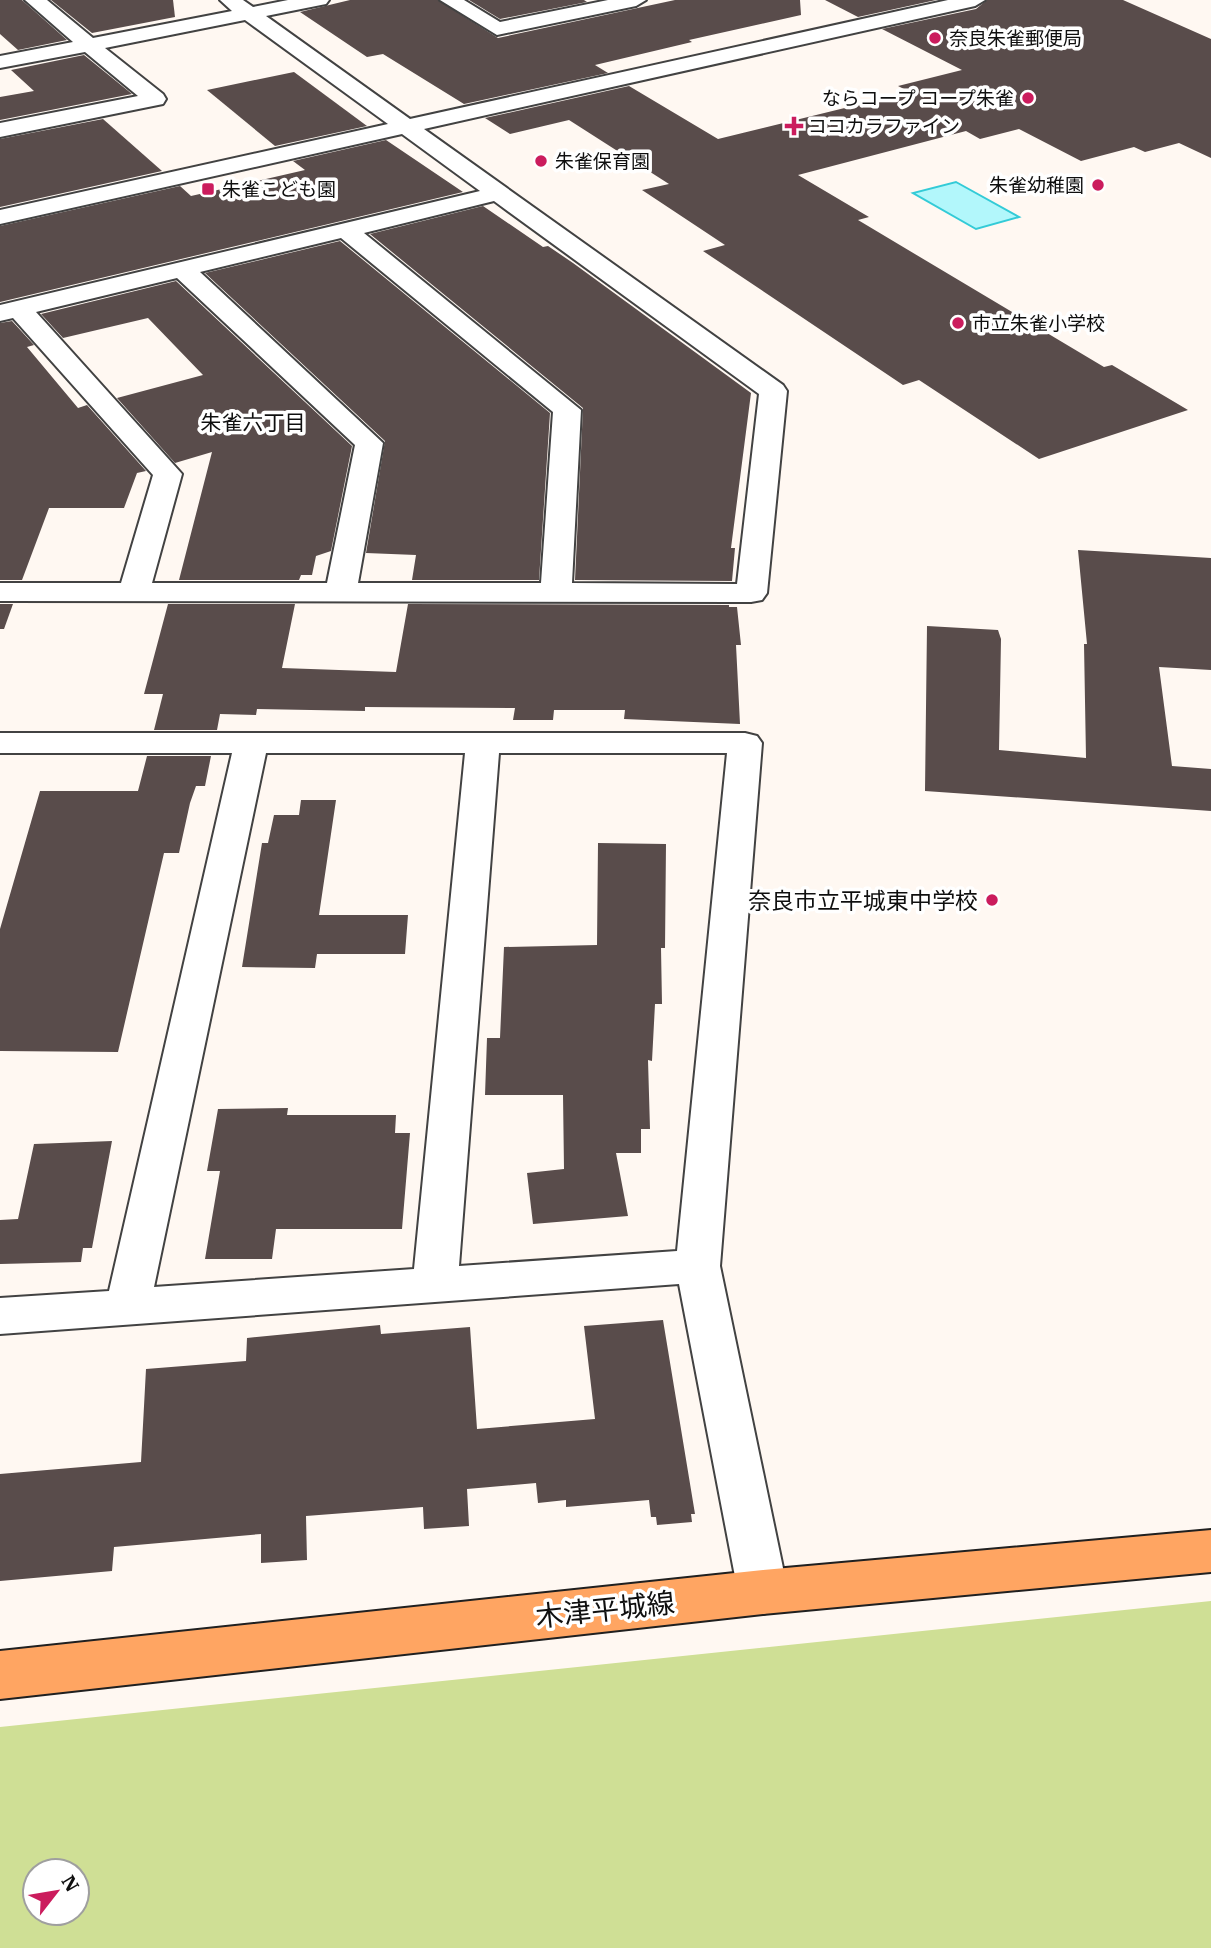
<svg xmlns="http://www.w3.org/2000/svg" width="1211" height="1948" font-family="'IBM Plex Serif','Noto Sans JP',serif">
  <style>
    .forest { fill: #cfdf95; fill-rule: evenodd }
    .water { fill: #b2f7fb; stroke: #33cbd7; stroke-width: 2 }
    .building { fill: #594c4b }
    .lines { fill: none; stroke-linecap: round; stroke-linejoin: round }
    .minor-casing { stroke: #424242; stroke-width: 4 }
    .major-casing { stroke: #202020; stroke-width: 4 }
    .minor { fill: #fff; fill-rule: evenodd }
    .major { fill: #ffa562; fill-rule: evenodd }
    .poi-dot { fill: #cb1c5d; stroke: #fff; stroke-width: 2.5 }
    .labels { text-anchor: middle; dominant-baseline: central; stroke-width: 7; stroke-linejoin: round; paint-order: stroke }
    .far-poi-label { font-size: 19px; fill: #0f0f0f; stroke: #fff; text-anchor: start }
    .far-neighbourhood-label { font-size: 21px; fill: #0f0f0f; stroke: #fff }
    .poi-label { font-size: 23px; fill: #0f0f0f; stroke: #fff; text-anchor: end }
    .near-street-label { font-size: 28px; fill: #0f0f0f; stroke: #fff }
  </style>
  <rect width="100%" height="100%" fill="#fff8f2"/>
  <path class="forest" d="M1211 1601V1948H0V1727ZM35 1871H77V1913H35Z"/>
  <polygon class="water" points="956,182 1019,217 976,229 913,193"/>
  <g class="building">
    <polygon points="0,0 22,0 67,40 18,50 0,34"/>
    <polygon points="51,0 173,0 175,17 92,33"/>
    <polygon points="350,0 438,0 498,38 675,0 800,0 801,15 689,40 692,42 595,65 608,73 464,104 383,54 367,57 300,12"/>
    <polygon points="469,0 584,0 587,2 500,19"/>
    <polygon points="825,0 936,0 858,17"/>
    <polygon points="987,0 1123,0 1211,39 1211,158 1179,143 1145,152 1134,147 1081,161 1019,129 980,139 966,131 798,175 869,217 858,220 1104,367 1112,365 1188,410 1039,459 919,380 903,385 703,251 725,245 642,190 669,184 569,120 510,134 485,118 629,86 718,139 910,92 898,86 962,70 882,29 976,9"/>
    <polygon points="84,55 132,94 0,120 0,97 34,91 11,70"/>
    <polygon points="294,72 367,126 275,146 207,90"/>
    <polygon points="103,119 162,171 0,207 0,139"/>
    <polygon points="386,140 463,192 0,302 0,226 180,186 191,196 305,170 293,161"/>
    <polygon points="483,206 543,247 548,246 573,263 751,393 731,548 735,548 732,581 575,580 583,408 370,234"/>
    <polygon points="340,241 550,413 539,580 412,580 416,555 366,553 385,441 205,273"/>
    <polygon points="176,281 352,446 331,551 316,556 312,575 301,575 299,580 179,580 212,452 175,463 117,398 203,375 148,318 63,338 41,314"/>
    <polygon points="12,321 34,345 27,347 78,408 87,405 146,471 137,473 124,508 49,508 22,580 0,580 0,323"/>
    <polygon points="1078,550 1211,558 1211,670 1159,667 1172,766 1211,769 1211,811 925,791 927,626 998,630 1001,639 999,750 1086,758 1084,644 1087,644"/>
    <polygon points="0,604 13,604 4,629 0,629"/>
    <polygon points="168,604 295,604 282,668 396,672 408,604 729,605 729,607 737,607 741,645 736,645 740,724 624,719 625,710 554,710 553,720 513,720 515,708 365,707 365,711 257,709 256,715 220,714 217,730 154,730 163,694 144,694"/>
    <polygon points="147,756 211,756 205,786 196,786 190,803 179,853 164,853 118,1052 0,1051 0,929 40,791 138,791"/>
    <polygon points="301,800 336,800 319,915 408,915 405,954 317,954 315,968 242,967 262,843 268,843 274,815 299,815"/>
    <polygon points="598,843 666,844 665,948 661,948 662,1004 655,1004 652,1061 648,1060 650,1129 641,1129 641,1153 616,1153 628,1216 533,1224 527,1173 564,1169 563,1095 485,1095 487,1038 500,1038 504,947 597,945"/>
    <polygon points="288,1108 287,1115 396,1115 395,1133 410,1133 402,1229 276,1229 272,1259 205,1259 220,1171 207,1171 218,1109"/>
    <polygon points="112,1141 92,1248 83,1248 81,1262 0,1264 0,1220 18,1219 34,1144"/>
    <polygon points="663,1320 695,1514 691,1514 692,1522 657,1525 656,1517 651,1517 649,1500 566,1507 566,1500 538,1503 536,1483 467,1489 469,1526 424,1529 423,1507 306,1516 307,1560 261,1563 261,1534 114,1547 112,1571 0,1581 0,1474 141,1462 146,1369 246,1361 247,1338 380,1325 381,1334 470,1327 477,1429 595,1419 584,1326"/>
  </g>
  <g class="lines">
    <g class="minor-casing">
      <g id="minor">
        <path d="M25 0H47L93 38 232 11 220 0H243L253 7 288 0H329L326 4 266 16 410 119 948 0H985L975 6 424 129 783 385 787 391 767 593 762 600 751 602 0 601V583H121L153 475 13 318 0 321V305L480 191 402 134 0 224V210L388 124 245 20 105 48 163 94 166 99 163 104 0 137V123L138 96 85 52 0 68V56L73 42ZM494 201 759 394 737 584 572 583 581 410 364 233ZM341 238 553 412 541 583H358L383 443 200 272ZM177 278 355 445 327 583H152L182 474 36 312Z"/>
        <polygon points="440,0 464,0 500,22 608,0 646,0 636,6 497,35"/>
        <path d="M0 733H745L757 736 762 743 720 1266 788 1592 781 1608 763 1614 745 1608 738 1592 679 1284 0 1334V1298L109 1291 232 753H0ZM266 753H465L414 1269 154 1287ZM499 753H727L677 1251 459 1266Z"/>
      </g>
    </g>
    <g class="major-casing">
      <polygon id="major" points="1211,1530 1211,1572 763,1614 0,1699 0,1651 763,1570"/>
    </g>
    <use href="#minor" class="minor"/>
    <use href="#major" class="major"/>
  </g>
  <g class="poi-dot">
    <circle cx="935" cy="38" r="7"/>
    <circle cx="1028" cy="98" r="7"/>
    <path d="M790.5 115.5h7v7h7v7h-7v7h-7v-7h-7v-7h7z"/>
    <circle cx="541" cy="161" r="7"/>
    <circle cx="1098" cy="185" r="7"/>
    <rect x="201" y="182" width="14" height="14" rx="3.5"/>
    <circle cx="958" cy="323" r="7"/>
    <circle cx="992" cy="900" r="7"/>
  </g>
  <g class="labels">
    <g class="far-poi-label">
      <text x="949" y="38">奈良朱雀郵便局</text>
      <text x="1014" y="98" text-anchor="end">ならコープ コープ朱雀</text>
      <text x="808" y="126">ココカラファイン</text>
      <text x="555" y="161">朱雀保育園</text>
      <text x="1084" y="185" text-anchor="end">朱雀幼稚園</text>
      <text x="222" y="189">朱雀こども園</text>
      <text x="972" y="323">市立朱雀小学校</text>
    </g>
    <g class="far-neighbourhood-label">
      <text x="253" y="422">朱雀六丁目</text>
    </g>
    <g class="poi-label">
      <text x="978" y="900">奈良市立平城東中学校</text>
    </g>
    <g class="near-street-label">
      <text transform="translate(605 1609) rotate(-6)">木津平城線</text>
    </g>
  </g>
  <g transform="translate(56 1892) rotate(59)"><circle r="33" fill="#ffffff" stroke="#9f9f9f" stroke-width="2"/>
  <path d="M0-5L12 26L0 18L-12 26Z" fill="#cb1c5d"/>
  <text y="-10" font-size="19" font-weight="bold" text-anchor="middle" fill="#0f0f0f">N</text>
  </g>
</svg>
